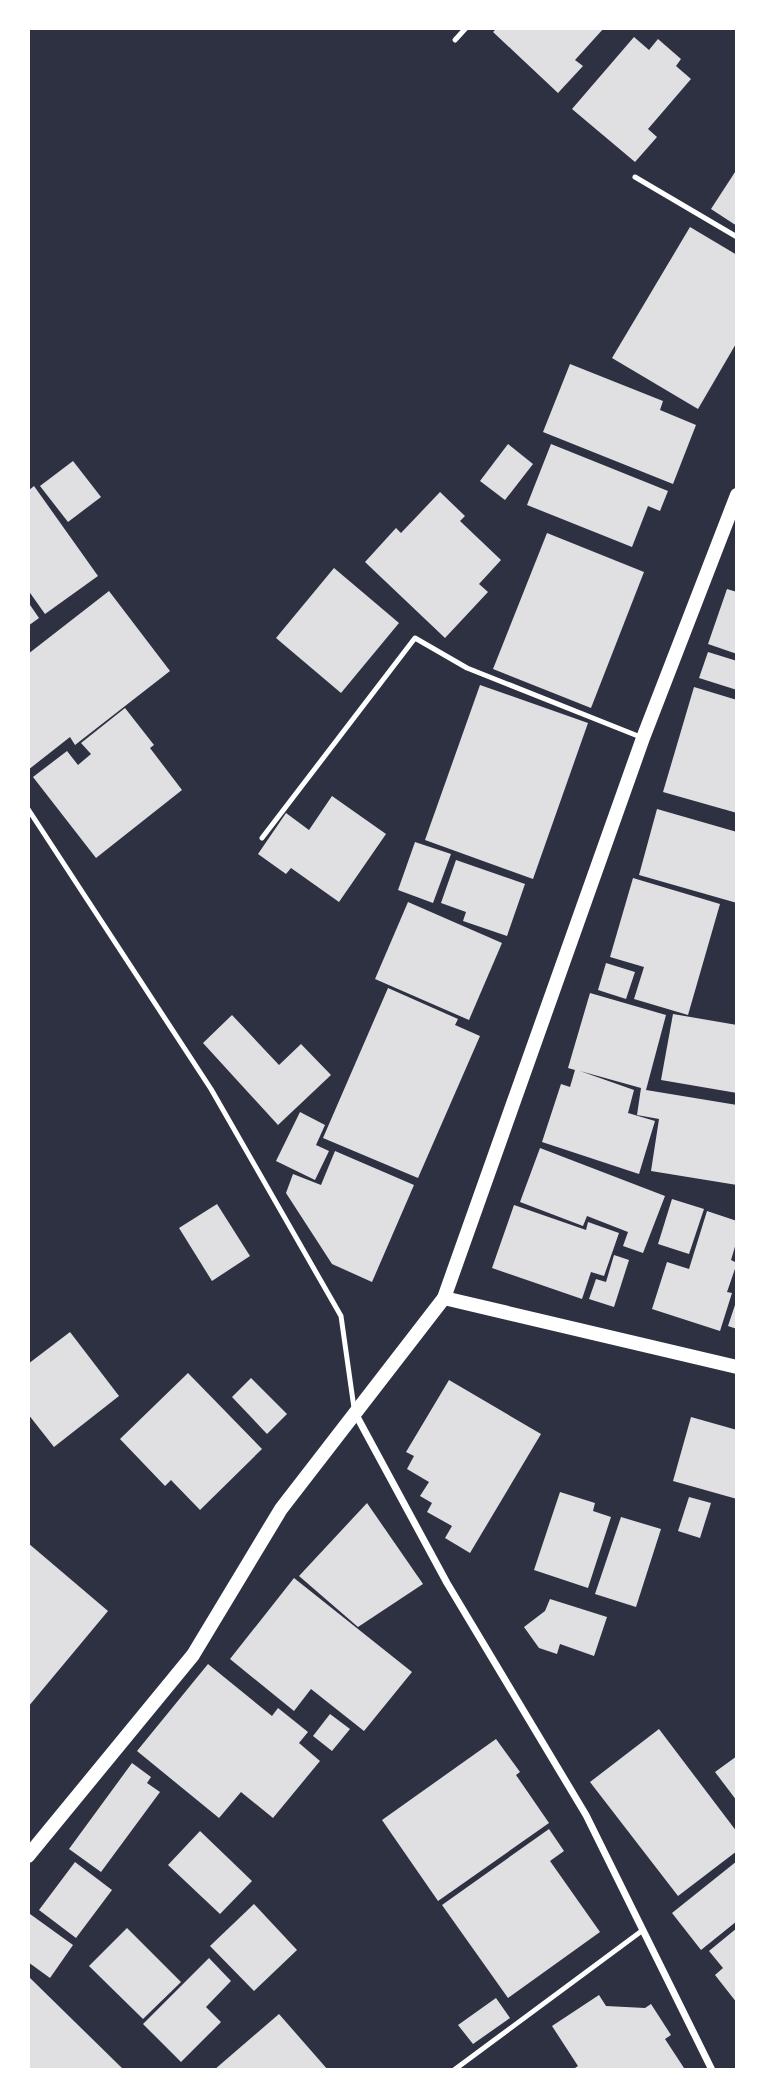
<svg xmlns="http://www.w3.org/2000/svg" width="765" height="2098" font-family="Rubik,sans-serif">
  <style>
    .building { fill: #e0e0e3 }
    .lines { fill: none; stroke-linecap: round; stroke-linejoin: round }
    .service { stroke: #fff; stroke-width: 5 }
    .minor { stroke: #fff; stroke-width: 7 }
    .secondary { stroke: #fff; stroke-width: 14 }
  </style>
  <rect width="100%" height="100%" fill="#2d3142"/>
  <g class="building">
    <polygon points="497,28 604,28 575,60 583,66 558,93 493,32"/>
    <polygon points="634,37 649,50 658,39 681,59 676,66 691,79 648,129 657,137 635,162 572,109"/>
    <polygon points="737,169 737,226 711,209"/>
    <polygon points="690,227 737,255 737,342 698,409 612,358"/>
    <polygon points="570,364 663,401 660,410 696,425 673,484 543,432"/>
    <polygon points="508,444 533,464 505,500 480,481"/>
    <polygon points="551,444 668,491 660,511 648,506 632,547 527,505"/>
    <polygon points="73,461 101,497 68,522 40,486"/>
    <polygon points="34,486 98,576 45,614 28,590 28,491"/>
    <polygon points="440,492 465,516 460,521 501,560 479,584 488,592 445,638 365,562 396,528 401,533"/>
    <polygon points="547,533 644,572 591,708 493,669"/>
    <polygon points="334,568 399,623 341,693 276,638"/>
    <polygon points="727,589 737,592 737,654 708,644"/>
    <polygon points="109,591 170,671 75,745 70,737 28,770 28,654"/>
    <polygon points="28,602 39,618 28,626"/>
    <polygon points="708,652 737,661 737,690 699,678"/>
    <polygon points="480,685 588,723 533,879 425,840"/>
    <polygon points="694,687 737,700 737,813 663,792"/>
    <polygon points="125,708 154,745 150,748 182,790 96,858 33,777 67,751 78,765 91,754 81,743"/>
    <polygon points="332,796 386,834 339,902 291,868 286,874 258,854 286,813 309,830"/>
    <polygon points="657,809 737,832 737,903 639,875"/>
    <polygon points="415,842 451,854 433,903 398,890"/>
    <polygon points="456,860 525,884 507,936 463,921 466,912 441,903"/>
    <polygon points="633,878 720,904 688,1015 634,999 644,967 610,957"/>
    <polygon points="408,902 502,943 469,1020 375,979"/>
    <polygon points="606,963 635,972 626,999 598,990"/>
    <polygon points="388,988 458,1019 455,1025 480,1036 418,1178 323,1138"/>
    <polygon points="590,993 666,1015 646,1090 737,1105 737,1185 651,1171 659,1119 637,1115 641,1088 580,1071 634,1090 628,1113 655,1121 639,1174 542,1142 561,1084 570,1087 575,1070 568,1068"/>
    <polygon points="673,1014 737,1025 737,1093 661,1080"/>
    <polygon points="232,1015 279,1065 301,1044 331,1075 278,1125 203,1043"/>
    <polygon points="300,1112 325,1125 316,1145 329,1151 315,1180 276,1161"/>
    <polygon points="540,1148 665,1196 643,1253 623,1246 628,1232 587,1216 583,1226 520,1202"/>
    <polygon points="335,1151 414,1185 372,1282 332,1264 286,1193 293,1174 321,1185"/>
    <polygon points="672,1199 704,1209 689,1254 658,1244"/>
    <polygon points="217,1204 250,1256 212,1281 179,1228"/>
    <polygon points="514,1205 586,1230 588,1222 619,1233 604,1276 591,1272 582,1299 492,1268"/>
    <polygon points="707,1211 737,1221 737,1240 731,1260 737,1263 727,1292 732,1293 720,1331 652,1309 667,1262 689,1269"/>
    <polygon points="614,1255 629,1260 614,1307 589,1299 596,1279 606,1282"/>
    <polygon points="736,1302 737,1302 737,1329 728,1326"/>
    <polygon points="70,1332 119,1396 54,1447 28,1414 28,1364"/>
    <polygon points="188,1373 262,1449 200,1510 171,1480 165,1486 120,1439"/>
    <polygon points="251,1378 287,1414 267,1434 232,1397"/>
    <polygon points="449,1380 541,1434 470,1553 445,1538 452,1526 427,1512 432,1503 420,1496 429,1482 407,1469 414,1456 406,1452"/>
    <polygon points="691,1417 737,1430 737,1499 673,1481"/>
    <polygon points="560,1492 595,1503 593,1511 611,1517 588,1588 534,1570"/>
    <polygon points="689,1497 711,1503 700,1538 678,1531"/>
    <polygon points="367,1503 423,1584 358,1627 299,1576"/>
    <polygon points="621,1517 661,1529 636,1607 595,1594"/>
    <polygon points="28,1543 108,1611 28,1707"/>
    <polygon points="294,1578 412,1672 364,1731 311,1689 294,1711 230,1659"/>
    <polygon points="550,1599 607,1617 594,1656 560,1644 557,1654 539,1648 524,1627 545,1611"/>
    <polygon points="208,1664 272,1716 278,1708 308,1732 299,1743 320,1761 273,1818 241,1792 219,1818 137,1751"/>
    <polygon points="330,1714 350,1729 332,1751 313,1736"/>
    <polygon points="659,1729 737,1832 737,1851 678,1896 590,1782"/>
    <polygon points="496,1739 520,1772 516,1775 549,1823 438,1901 382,1820"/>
    <polygon points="737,1756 737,1801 715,1772"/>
    <polygon points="132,1763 151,1777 147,1783 160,1792 101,1872 69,1849"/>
    <polygon points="549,1829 564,1851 550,1861 600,1932 508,1998 442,1905"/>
    <polygon points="200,1831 252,1881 220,1914 168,1865"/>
    <polygon points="737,1861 737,1921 701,1950 672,1913"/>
    <polygon points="75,1862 112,1890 76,1938 39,1910"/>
    <polygon points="254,1904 297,1950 254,1991 210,1946"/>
    <polygon points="30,1914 73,1945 50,1978 28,1962"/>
    <polygon points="127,1928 181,1982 143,2019 89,1966"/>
    <polygon points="737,1928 737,2003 715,1975 723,1968 709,1951"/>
    <polygon points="209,1958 231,1981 206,2007 221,2022 181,2062 143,2024"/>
    <polygon points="28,1976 124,2070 28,2070"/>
    <polygon points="599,1995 606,2006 645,2008 651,2004 671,2035 665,2039 684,2068 572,2070 578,2066 552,2026"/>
    <polygon points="496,1998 510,2018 473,2044 458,2025"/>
    <polygon points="279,2014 328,2070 214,2070"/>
  </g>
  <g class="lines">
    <g class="service">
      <polyline points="455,40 466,28"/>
      <polyline points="635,177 737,237"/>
      <polyline points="28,809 211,1089 341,1316 354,1408"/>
      <polyline points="262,838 415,638 467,668 643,738"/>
      <polyline points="454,2070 643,1930"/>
    </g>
    <polyline class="minor" points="355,1413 447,1583 586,1815 712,2070"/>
    <g class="secondary">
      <polyline points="444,1298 737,1367"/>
      <polyline points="28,1856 193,1655 281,1509 444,1298 643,738 737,495"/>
    </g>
  </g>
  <rect width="765" height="2098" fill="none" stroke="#ffffff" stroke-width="60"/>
</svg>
